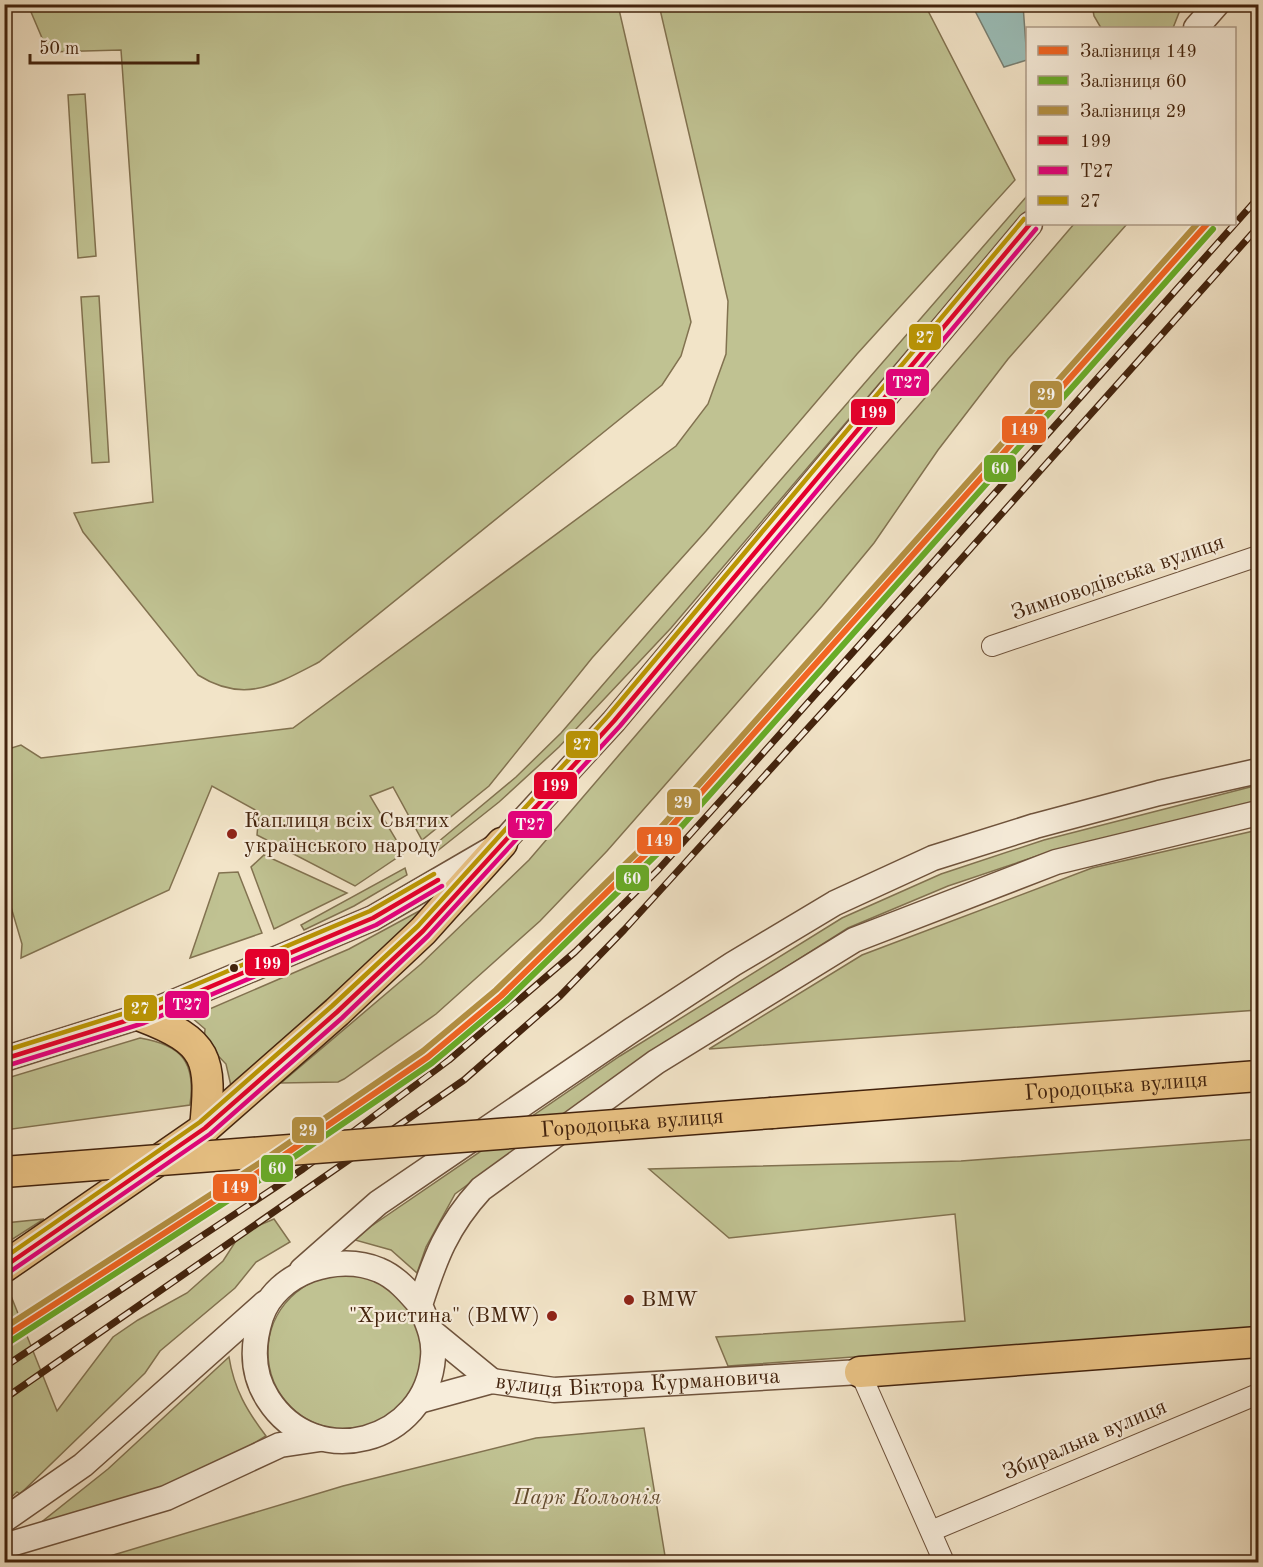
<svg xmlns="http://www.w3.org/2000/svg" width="1263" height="1567" font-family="'Old Standard TT',serif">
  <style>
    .green { fill: #c0c292; stroke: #827250; stroke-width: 1.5 }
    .water { fill: #9bbeb8; stroke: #788074; stroke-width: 1.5 }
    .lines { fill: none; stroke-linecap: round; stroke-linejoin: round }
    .minor-casing { stroke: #6f533c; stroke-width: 22 }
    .tertiary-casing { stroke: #6f533c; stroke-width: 27 }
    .primary-casing { stroke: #43230d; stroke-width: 33 }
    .minor { stroke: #f7eddb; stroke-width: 20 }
    .tertiary { stroke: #f7eddb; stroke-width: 24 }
    .primary { stroke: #e9c284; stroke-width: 30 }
    .rail-casing { stroke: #43230d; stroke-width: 7 }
    .rail { stroke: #f7eddb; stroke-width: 4.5; stroke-dasharray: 14; stroke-linecap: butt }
    .primary-bridge-casing { stroke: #43230d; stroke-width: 33; stroke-linecap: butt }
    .primary-bridge { stroke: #e9c284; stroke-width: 30 }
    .bus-1-casing { stroke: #f7eddb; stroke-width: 9 }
    .bus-2-casing { stroke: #f7eddb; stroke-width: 9 }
    .bus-3-casing { stroke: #f7eddb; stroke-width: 9 }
    .bus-1 { stroke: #e4002b; stroke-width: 4.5 }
    .bus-2 { stroke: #e5007d; stroke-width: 4.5 }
    .bus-3 { stroke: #bb9603; stroke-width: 4.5 }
    .rail-1-casing { stroke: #f7eddb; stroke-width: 10 }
    .rail-2-casing { stroke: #f7eddb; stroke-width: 10 }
    .rail-3-casing { stroke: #f7eddb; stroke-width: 10 }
    .rail-1 { stroke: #f26522; stroke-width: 6 }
    .rail-2 { stroke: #68ac27; stroke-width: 6 }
    .rail-3 { stroke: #b49042; stroke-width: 6 }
    .poi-dot { fill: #8f2418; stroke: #f7eddb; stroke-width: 2 }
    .bus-dot { fill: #43230d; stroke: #f7eddb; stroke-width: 2 }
    .labels { text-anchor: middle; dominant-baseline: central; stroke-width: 4.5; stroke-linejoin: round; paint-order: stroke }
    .street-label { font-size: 22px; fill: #43230d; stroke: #f7eddb }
    .poi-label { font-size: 22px; fill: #43230d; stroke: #f7eddb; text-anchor: start }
    .park-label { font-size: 22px; font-style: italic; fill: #624b2e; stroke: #f7eddb }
    .line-badge { stroke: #f7eddb; stroke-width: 2 }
    .badge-label { font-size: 16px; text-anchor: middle; font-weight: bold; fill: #fff }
  </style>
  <rect width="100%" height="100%" fill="#f2e4c8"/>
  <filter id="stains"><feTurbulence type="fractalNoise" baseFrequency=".00333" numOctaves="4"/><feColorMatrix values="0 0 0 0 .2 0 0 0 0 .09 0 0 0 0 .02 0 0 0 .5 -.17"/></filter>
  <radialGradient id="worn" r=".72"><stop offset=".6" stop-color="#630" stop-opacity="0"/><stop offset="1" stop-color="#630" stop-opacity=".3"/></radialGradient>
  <g class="green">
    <path d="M28 5H618L691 322 681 356 662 385 319 662C275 685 244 704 198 675L83 532 74 513 153 502 121 50 48 52Z"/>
    <polygon points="659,5 925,5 1015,180 857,354 706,531 592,658 489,786 422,840 393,787 370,796 404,853 355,886 257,835 259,812 212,786 169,890 21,958 22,944 11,907 11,869 5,809 5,750 21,745 41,758 293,728 676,446 708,404 726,354 728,301"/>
    <polygon points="1092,5 1182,4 1182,5 1173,28 1101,28 1094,16"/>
    <polygon points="85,94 96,256 78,258 68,95"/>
    <polygon points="1027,196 1027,210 671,628 559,747 499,802 436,852 432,847 516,777 561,733"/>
    <polygon points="1074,224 1127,224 1008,359 938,450 874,543 822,606 607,851 540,921 436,1014 344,1079 338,1082 281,1083 421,964 529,860"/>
    <polygon points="99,296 109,462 92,463 81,297"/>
    <polygon points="1258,785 1258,801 1049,852 948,886 848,928 630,1066 455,1194 426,1247 417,1273 391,1250 355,1240 370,1227 620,1056 842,918 941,874 1044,840"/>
    <polygon points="1258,830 1258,1010 709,1049 862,955 1092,868"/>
    <polygon points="264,855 347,893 274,929 251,867"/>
    <polygon points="405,868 407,875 354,906 304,930 301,925"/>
    <polygon points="238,872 262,933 190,958 219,873"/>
    <polygon points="434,903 231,1086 226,1064 204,1041 205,1029 191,1017 349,949"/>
    <path d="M140 1038C182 1045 196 1062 190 1105L5 1130 4 1079Z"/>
    <polygon points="1258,1139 1258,1328 728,1366 716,1337 965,1321 955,1214 729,1238 649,1169 961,1161"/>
    <polygon points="44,1219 5,1244 5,1223"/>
    <polygon points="274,1219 290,1242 256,1262 235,1288 160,1351 145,1373 20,1494 17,1492 5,1503 5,1287 7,1286 57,1411 113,1337 138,1320 187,1293 223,1261 241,1233"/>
    <circle cx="345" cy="1352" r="77"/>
    <path d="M229 1357C234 1389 247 1411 266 1436L199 1476 34 1528 108 1469Z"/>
    <polygon points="644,1428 666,1562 90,1562 343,1486 536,1438"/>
  </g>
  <polygon class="water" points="972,5 1023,5 1027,60 1004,67"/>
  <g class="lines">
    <g class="minor-casing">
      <g id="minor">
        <polyline points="992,646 1258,556"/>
        <polyline points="860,1372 944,1562"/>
        <polyline points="931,1531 1258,1394"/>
      </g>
    </g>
    <g class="tertiary-casing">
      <g id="tertiary">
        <polyline points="1196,28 1217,4"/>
        <polyline points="4,1059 141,1016 373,918 502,843 614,721 1030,224"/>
        <polyline points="302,1270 378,1203 632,1030 733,964 835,903 933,858 1035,826 1159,793 1258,771"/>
        <path d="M420 1305C408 1291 396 1277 379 1270 338 1252 276 1272 261 1317 252 1345 251 1373 268 1399 315 1473 427 1443 433 1357 435 1338 427 1322 420 1305 435 1258 447 1226 481 1189L656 1062 854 940 1056 862 1258 813"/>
        <polyline points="431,1331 492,1381"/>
        <path id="s1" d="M419 1401 492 1381 554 1390 860 1372"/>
        <polyline points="4,1520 83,1465 265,1303"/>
        <polyline points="4,1546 166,1498 280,1445 320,1439"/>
      </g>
    </g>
    <g class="primary-casing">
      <g id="primary">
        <path d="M141 1016C209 1042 212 1058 205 1128"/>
        <path id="s2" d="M772 1113 1258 1076"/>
        <polyline points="4,1267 205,1128 337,1012 423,931 502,843"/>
        <polyline points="860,1372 1258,1342"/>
      </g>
    </g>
    <use href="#minor" class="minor"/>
    <use href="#tertiary" class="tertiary"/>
    <use href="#primary" class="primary"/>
    <g class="rail-casing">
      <g id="rail">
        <polyline points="4,1367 303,1169 449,1060 575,952 658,870 731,789 1258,198"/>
        <polyline points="4,1399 464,1080 560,996 624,930 921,604 1258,227"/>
      </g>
    </g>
    <use href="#rail" class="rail"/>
    <g class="primary-bridge-casing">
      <g id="primary-bridge">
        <path id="s3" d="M4 1172 772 1113"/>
      </g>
    </g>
    <use href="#primary-bridge" class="primary-bridge"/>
    <g class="bus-1-casing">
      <g id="bus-1">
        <polyline points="4,1059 141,1016 373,918 438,880"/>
        <polyline points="4,1267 205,1128 337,1012 423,931 614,721 1030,224"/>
      </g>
    </g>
    <g class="bus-2-casing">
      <g id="bus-2">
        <polyline points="6,1066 144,1023 376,925 442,886"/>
        <polyline points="8,1273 210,1134 342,1018 428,936 620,726 1036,229"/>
      </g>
    </g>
    <g class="bus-3-casing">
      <g id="bus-3">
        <polyline points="4,1051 138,1009 370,911 434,874"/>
        <polyline points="4,1258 200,1122 332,1006 418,926 608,716 1024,219"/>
      </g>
    </g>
    <use href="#bus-1" class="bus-1"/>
    <use href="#bus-2" class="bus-2"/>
    <use href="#bus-3" class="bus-3"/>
    <g class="rail-1-casing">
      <polyline id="rail-1" points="4,1337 265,1168 428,1057 501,996 652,848 1207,224"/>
    </g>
    <g class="rail-2-casing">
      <polyline id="rail-2" points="8,1343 269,1174 432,1063 506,1001 658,853 1213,229"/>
    </g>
    <g class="rail-3-casing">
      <polyline id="rail-3" points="4,1328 261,1162 423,1051 496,990 647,843 1197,224"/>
    </g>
    <use href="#rail-1" class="rail-1"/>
    <use href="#rail-2" class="rail-2"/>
    <use href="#rail-3" class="rail-3"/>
  </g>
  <g class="poi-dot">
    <circle cx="232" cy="834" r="6"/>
    <circle cx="629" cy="1300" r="6"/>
    <circle cx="552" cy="1316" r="6"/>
  </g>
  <circle class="bus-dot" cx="234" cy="968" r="5"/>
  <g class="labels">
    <g class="street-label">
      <text transform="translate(1118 578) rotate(-19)">Зимноводівська вулиця</text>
      <text stroke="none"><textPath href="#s2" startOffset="345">Городоцька вулиця</textPath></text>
      <text stroke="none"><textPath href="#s3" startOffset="630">Городоцька вулиця</textPath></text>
      <text stroke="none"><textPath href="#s1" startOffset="222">вулиця Віктора Курмановича</textPath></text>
      <text transform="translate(1085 1440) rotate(-23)">Збиральна вулиця</text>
    </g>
    <g class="poi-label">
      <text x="244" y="821">Каплиця всіх Святих<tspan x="244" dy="25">українського народу</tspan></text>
      <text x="641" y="1300">BMW</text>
      <text x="540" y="1316" text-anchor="end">"Христина" (BMW)</text>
    </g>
    <g class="park-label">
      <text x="587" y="1498">Парк Кольонія</text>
    </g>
  </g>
  <g class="line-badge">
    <rect x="908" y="323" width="34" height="28" rx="6" fill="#bb9603"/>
    <rect x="885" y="368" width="45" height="29" rx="6" fill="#e5007d"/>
    <rect x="1029" y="380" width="34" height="29" rx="6" fill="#b49042"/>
    <rect x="850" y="398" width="46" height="28" rx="6" fill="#e4002b"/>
    <rect x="1001" y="415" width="46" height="29" rx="6" fill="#f26522"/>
    <rect x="983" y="454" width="34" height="29" rx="6" fill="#68ac27"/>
    <rect x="565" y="730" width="34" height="29" rx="6" fill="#bb9603"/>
    <rect x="533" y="771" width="45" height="29" rx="6" fill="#e4002b"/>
    <rect x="666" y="788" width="35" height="28" rx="6" fill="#b49042"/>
    <rect x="507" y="810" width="46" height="29" rx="6" fill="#e5007d"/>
    <rect x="636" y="826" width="46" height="29" rx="6" fill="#f26522"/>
    <rect x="615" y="864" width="35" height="28" rx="6" fill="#68ac27"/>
    <rect x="244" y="948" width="46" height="29" rx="6" fill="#e4002b"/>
    <rect x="164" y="990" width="46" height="29" rx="6" fill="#e5007d"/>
    <rect x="123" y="994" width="35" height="28" rx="6" fill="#bb9603"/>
    <rect x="291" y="1116" width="34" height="28" rx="6" fill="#b49042"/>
    <rect x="260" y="1154" width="34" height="29" rx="6" fill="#68ac27"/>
    <rect x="212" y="1173" width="46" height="29" rx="6" fill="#f26522"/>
  </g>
  <g class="badge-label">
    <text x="925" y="343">27</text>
    <text x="907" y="388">Т27</text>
    <text x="1046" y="400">29</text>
    <text x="873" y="418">199</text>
    <text x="1024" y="435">149</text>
    <text x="1000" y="474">60</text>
    <text x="582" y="750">27</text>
    <text x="555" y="791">199</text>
    <text x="683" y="808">29</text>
    <text x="530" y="830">Т27</text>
    <text x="659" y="846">149</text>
    <text x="632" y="884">60</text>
    <text x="267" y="969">199</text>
    <text x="187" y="1010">Т27</text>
    <text x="140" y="1014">27</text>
    <text x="308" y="1136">29</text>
    <text x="277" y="1174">60</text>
    <text x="235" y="1193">149</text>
  </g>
  <rect width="1263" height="1567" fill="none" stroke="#f2e4c8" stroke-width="24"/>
  <rect x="6" y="6" width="1251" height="1555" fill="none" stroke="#43230d" stroke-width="3"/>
  <rect x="12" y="12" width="1239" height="1543" fill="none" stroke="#43230d" stroke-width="1.5"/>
  <rect x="1026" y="27" width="210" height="198" fill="#f7eddb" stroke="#af9c89" stroke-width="1.5"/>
  <rect x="1038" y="46" width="30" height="9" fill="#f26522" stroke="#af9c89" stroke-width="1.5"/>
  <text x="1080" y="57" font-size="18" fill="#43230d">Залізниця 149</text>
  <rect x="1038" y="76" width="30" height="9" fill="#68ac27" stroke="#af9c89" stroke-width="1.5"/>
  <text x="1080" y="87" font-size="18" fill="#43230d">Залізниця 60</text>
  <rect x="1038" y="106" width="30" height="9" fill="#b49042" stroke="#af9c89" stroke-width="1.5"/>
  <text x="1080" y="117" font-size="18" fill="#43230d">Залізниця 29</text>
  <rect x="1038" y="136" width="30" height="9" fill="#e4002b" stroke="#af9c89" stroke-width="1.5"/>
  <text x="1080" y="147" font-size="18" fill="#43230d">199</text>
  <rect x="1038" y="166" width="30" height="9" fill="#e5007d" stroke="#af9c89" stroke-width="1.5"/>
  <text x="1080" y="177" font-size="18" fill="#43230d">Т27</text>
  <rect x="1038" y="196" width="30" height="9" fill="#bb9603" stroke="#af9c89" stroke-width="1.5"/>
  <text x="1080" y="207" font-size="18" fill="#43230d">27</text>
  <path d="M30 54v9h168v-9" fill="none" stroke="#43230d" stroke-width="3"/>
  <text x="39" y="54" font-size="18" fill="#43230d" stroke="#f7eddb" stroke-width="4.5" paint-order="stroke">50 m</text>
  <rect width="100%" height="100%" filter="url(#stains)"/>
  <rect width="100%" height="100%" fill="url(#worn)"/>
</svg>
